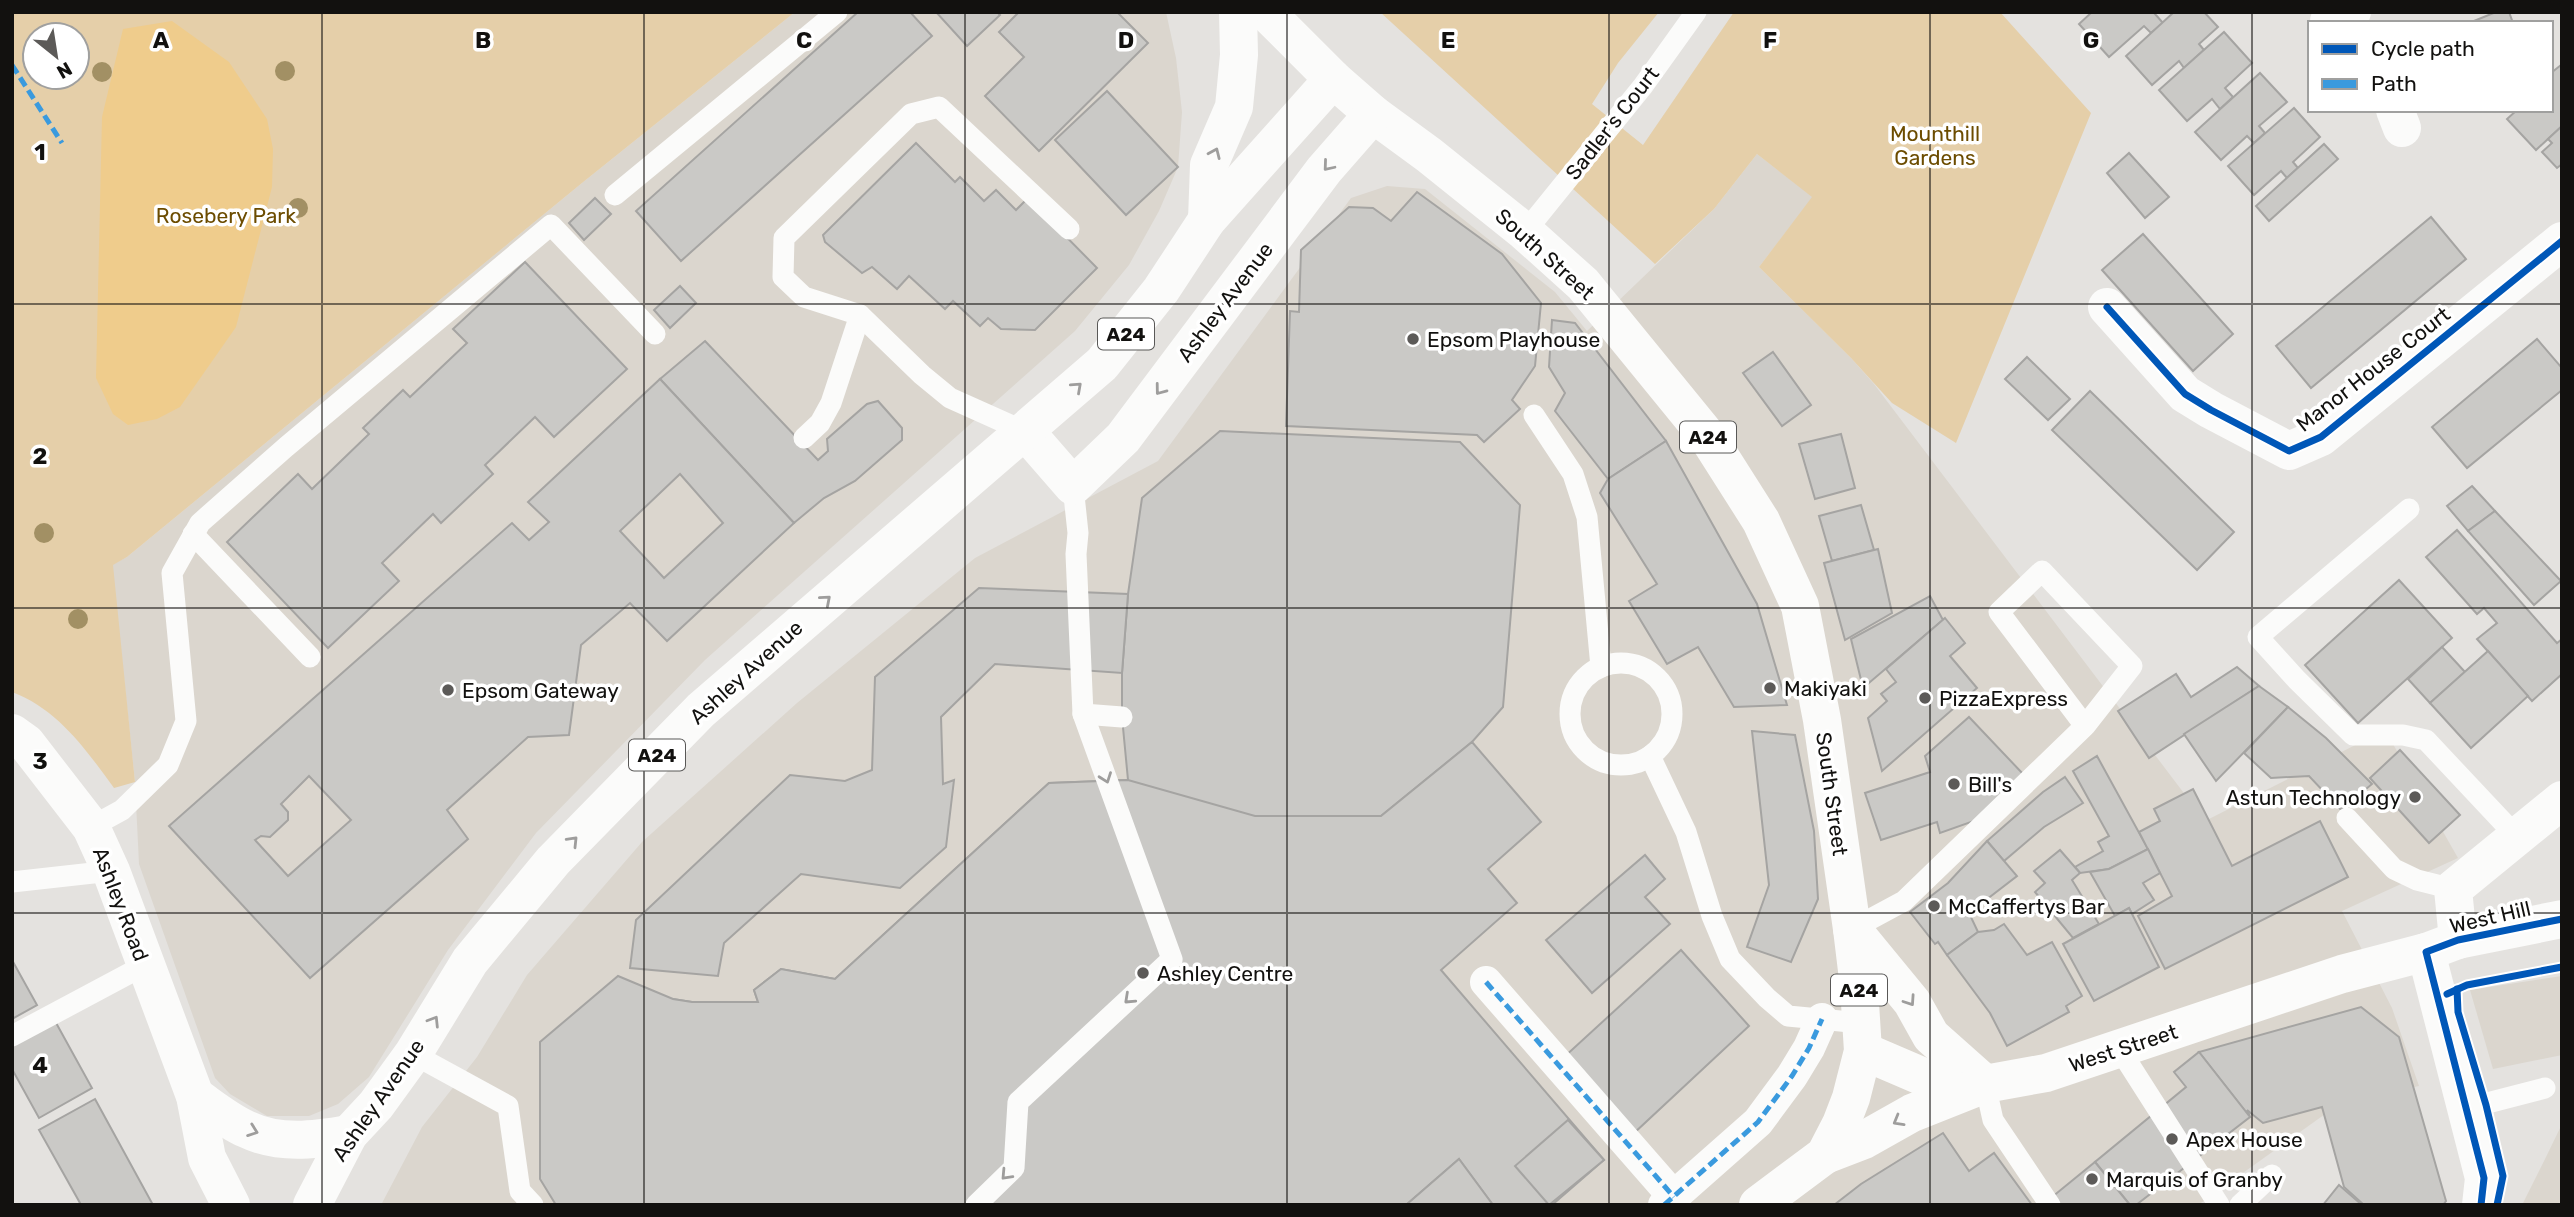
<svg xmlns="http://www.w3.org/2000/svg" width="2574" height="1217" font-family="Rubik,sans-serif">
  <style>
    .built { fill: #dbd6ce }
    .green { fill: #e5cfa9; fill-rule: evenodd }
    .water { fill: #efcc8c }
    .building { fill: #cac9c6; stroke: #a5a4a2; stroke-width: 2; fill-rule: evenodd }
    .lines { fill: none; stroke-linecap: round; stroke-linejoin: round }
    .service { stroke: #fbfbfa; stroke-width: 21 }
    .pedestrian { stroke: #fbfbfa; stroke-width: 32 }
    .minor { stroke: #fbfbfa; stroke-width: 38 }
    .tertiary { stroke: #fbfbfa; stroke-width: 38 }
    .secondary { stroke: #fbfbfa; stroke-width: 38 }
    .trunk { stroke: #fbfbfa; stroke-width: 38 }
    .quiet { stroke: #3a9ade; stroke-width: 5; stroke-dasharray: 10 5; stroke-linecap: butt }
    .cycleway-casing { stroke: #fff; stroke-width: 11 }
    .cycleway { stroke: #0057b8; stroke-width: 7 }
    .tree { fill: #a29064 }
    .oneway { stroke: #9e9d9c }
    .grid { fill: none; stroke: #12110f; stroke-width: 2; stroke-opacity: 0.55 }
    .poi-dot { fill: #5c5a58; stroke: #fff; stroke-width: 2.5 }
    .labels { text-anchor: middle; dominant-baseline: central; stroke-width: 7; stroke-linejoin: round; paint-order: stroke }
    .shield { fill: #fff; stroke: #595857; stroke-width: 2 }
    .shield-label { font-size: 19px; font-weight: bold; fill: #12110f }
    .street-label { font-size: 21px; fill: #12110f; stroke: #fff }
    .park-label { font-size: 21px; fill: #6c4c00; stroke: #fff }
    .poi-label { font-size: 21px; fill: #12110f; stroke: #fff; text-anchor: start }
    .grid-label { font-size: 23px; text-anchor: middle; font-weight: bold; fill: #12110f; stroke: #fff; stroke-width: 7; stroke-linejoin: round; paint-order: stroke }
  </style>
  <rect width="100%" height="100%" fill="#e4e2df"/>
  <g class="built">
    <polygon points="795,12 1166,12 1176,58 1182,112 1178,167 1159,211 1129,265 1075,331 705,660 536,833 448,950 369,1077 338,1104 309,1116 267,1116 230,1094 215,1078 139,864 135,782 112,565 127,557 582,183"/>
    <polygon points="1757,154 1813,197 1759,267 1851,358 1874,384 2205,821 2385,730 2458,858 2342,911 2392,1008 2419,1086 2342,1102 2198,1205 381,1205 422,1127 477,1057 527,975 642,842 797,703 975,558 1158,461 1351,198 1387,186 1425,189 1555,292 1587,331 1714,209"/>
    <polygon points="2562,976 2562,1055 2493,1069 2470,990"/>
    <polygon points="2562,1124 2562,1205 2522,1205 2546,1157"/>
  </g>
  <g class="green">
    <path d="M12 12H795L582 183 127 557 113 565 135 782 114 788C87 751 58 709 12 692ZM35 35H77V77H35Z"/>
    <polygon points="1380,12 1659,12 1618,63 1592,104 1643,145 1734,12 2000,12 2091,113 1956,443 1892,403 1851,358 1759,267 1812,197 1757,154 1714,209 1655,264"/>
  </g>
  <polygon class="water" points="172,21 229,62 267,119 273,149 272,187 236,327 180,407 157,419 128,425 113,414 96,378 102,117 123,29"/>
  <g class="building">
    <polygon points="858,12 910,12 932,36 681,261 636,211"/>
    <polygon points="936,12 997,12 1000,15 967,46"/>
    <polygon points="1019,12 1117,12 1148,43 1039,151 985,96 1024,57 999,32"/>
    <polygon points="2092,12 2157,12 2155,14 2163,23 2151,33 2144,26 2109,57 2079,24"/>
    <polygon points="2174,12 2204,12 2218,27 2199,44 2204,50 2184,68 2179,61 2152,85 2126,56"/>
    <polygon points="2496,12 2509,12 2513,23 2469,23"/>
    <polygon points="2224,32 2252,63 2225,88 2233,97 2220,109 2212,99 2187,121 2159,90"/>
    <polygon points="2561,65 2562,126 2536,150 2507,119 2517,110 2551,110 2551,73"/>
    <polygon points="2260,73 2287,102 2259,126 2265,133 2254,143 2247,136 2221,160 2195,132"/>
    <polygon points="1107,91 1178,167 1126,215 1055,140"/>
    <polygon points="2294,108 2320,137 2293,162 2298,168 2287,178 2281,171 2254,195 2228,166"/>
    <polygon points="2562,126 2562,164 2557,168 2542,152 2552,143 2548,139"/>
    <polygon points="916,143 955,182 960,177 984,201 996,190 1016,210 1028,198 1097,268 1035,330 1001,329 988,318 980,326 953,301 945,309 909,276 897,289 872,267 862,273 825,242 823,235"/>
    <polygon points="2324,144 2338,159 2269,221 2256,206"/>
    <polygon points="2129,153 2169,197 2145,218 2107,173"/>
    <polygon points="1417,192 1502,254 1541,303 1535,366 1512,400 1520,409 1484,442 1477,435 1286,426 1290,311 1299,312 1301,250 1349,207 1373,208 1391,221"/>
    <polygon points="595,198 611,214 584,240 569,223"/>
    <polygon points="2431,217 2466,259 2311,388 2276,346"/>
    <polygon points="2143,234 2233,334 2193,371 2102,270"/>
    <polygon points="525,262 627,369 554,437 535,417 485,465 493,474 441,523 433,514 382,563 399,581 328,648 227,542 298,474 312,489 369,434 363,428 403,390 410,397 467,343 453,329"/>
    <polygon points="680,286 696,303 670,328 654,310"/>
    <polygon points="1552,320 1575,323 1666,441 1608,479 1555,411 1565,393 1549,367"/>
    <polygon points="2537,339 2562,368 2562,390 2467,468 2432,427"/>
    <polygon points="705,341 818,460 828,451 827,439 867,404 878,401 902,428 902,440 855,481 824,498 794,523 660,379"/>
    <polygon points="1773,352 1811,405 1782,426 1743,373"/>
    <polygon points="2027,357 2070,399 2048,420 2005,379"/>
    <path d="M660 379 794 523 667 641 630 603 581 645 569 735 528 737 447 810 468 839 310 978 169 826 512 523 529 540 549 522 528 502ZM680 474 723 523 664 578 620 531ZM309 776 351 820 288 876 255 840 261 836 270 837 288 820V812L281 804Z"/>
    <polygon points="2090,391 2234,532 2197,570 2052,430"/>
    <polygon points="1220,431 1460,442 1520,505 1503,707 1472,742 1381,816 1255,816 1251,852 1209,891 1176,885 1172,927 983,1103 949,1117 886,1117 888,1150 823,1205 590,1205 587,1202 593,1077 673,999 692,1002 758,1002 754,990 781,969 835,979 1049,783 1128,780 1122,717 1122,673 1128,594 1142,498"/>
    <polygon points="1841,434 1855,488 1815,499 1799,444"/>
    <polygon points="1666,441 1757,604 1787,705 1734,707 1698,647 1667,664 1629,601 1657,584 1600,493 1608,479"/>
    <polygon points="2472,486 2495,511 2468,531 2447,506"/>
    <polygon points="1861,505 1874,550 1832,561 1819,516"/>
    <polygon points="2495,511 2561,581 2534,605 2468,531"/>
    <polygon points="2457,530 2557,643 2562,639 2562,674 2532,701 2477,639 2497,623 2484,608 2477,614 2426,557"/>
    <polygon points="1878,549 1892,613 1845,640 1824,563"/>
    <polygon points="2399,580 2452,638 2358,723 2305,665"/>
    <polygon points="979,588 1128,594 1122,673 995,664 941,717 943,784 954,780 946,847 900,888 801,874 724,943 718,976 630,968 636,920 790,775 845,781 872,770 875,677"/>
    <polygon points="1930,596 1943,620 1863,688 1851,639"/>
    <polygon points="1945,618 1965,643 1950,656 1977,688 1882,771 1868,718 1887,701 1881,694 1896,682 1886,669"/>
    <polygon points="2442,647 2465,672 2430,703 2408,679"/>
    <polygon points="2488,651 2528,696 2471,748 2430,703"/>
    <polygon points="2237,667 2259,686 2149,758 2118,711 2176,674 2191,697"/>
    <polygon points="2259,686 2288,707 2216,781 2184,734"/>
    <polygon points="2288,707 2326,738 2372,784 2341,810 2309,776 2271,778 2244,753"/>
    <polygon points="1969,717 2024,775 1974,821 1940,833 1937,822 1881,840 1865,793 1930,772 1925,756"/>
    <polygon points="1752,731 1795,735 1814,831 1818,899 1791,962 1747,947 1769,885"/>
    <polygon points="1472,742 1541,822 1488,869 1517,903 1441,970 1604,1160 1552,1205 1493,1205 1459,1159 1406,1205 556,1205 540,1179 540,1042 618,976 673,999 692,1002 758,1002 754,990 781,969 835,979 1049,783 1128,780 1255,816 1381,816"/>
    <polygon points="2400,750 2460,815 2429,843 2370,778"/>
    <polygon points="2097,756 2148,849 2109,869 2080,873 2075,867 2103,851 2098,842 2109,836 2073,771"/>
    <polygon points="2065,777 2083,803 2044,827 2004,861 1987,841 2043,792"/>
    <polygon points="2193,789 2232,866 2320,821 2348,877 2165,969 2138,916 2172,896 2139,832 2160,821 2154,809"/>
    <polygon points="1987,841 2017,876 1969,913 1978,932 1947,955 1938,942 1935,944 1910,912 1948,883"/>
    <polygon points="2148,849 2160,873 2143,883 2154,900 2132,914 2129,908 2115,916 2090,872 2109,869"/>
    <polygon points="2060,850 2080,873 2072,880 2099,924 2073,938 2035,892 2045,883 2034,871"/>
    <polygon points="1645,855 1665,879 1645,897 1670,924 1592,993 1546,940"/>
    <polygon points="2129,908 2159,967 2094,1001 2063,944"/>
    <polygon points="2004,924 2027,955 2052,942 2082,996 2066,1006 2069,1012 2007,1046 1990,1013 1947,955 1978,932 1994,930"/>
    <polygon points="1681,950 1749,1026 1633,1134 1563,1058"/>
    <polygon points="12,960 37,1005 12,1019"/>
    <polygon points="2361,1007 2399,1037 2446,1201 2443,1205 2364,1205 2344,1187 2322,1107 2263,1123 2247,1110 2250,1117 2199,1052"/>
    <polygon points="55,1021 92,1088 39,1118 12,1069 12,1045"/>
    <polygon points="2199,1052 2250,1117 2136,1205 2130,1205 2095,1162 2186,1087 2174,1072"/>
    <polygon points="95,1099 153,1205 77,1205 80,1203 39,1130"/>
    <polygon points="1568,1120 1604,1160 1549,1205 1515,1166"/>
    <polygon points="1943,1133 1969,1171 1994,1153 2032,1205 1834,1205 1861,1184"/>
    <polygon points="1459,1159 1493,1205 1406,1205"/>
    <polygon points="2095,1162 2130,1205 2059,1205 2052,1197"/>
    <polygon points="2339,1185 2362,1205 2323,1205"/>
  </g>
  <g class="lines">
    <g class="service">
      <polyline points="615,195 837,12"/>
      <polyline points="1525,232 1643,86 1696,12"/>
      <polyline points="1534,415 1573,474 1587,517 1601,667"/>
      <polyline points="1026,432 950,398 922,375 860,315 804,297 783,277 784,238 911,114 939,107 1069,229"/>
      <polyline points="804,438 820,423 831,403 860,315"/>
      <polyline points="1073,486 1078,533 1076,554 1083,714 1122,717"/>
      <polyline points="2409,509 2258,637 2297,680 2353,735 2403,735 2426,740 2518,838"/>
      <polyline points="193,534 310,657"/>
      <circle cx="1621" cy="714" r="51"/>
      <polyline points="1650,756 1686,832 1712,916 1730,959 1767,998 1788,1016 1861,1023"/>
      <polyline points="2347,818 2394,869 2417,880 2453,889"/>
      <polyline points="91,827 122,810 168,765 186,721 172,573 200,523 286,447 551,225 655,334"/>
      <polyline points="12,882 111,871"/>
      <polyline points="1852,929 1904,901 2085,726 1999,612 2042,571 2132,666 2085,726"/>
      <polyline points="12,1036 145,965"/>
      <polyline points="2120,1050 2219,1205"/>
      <polyline points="413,1054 508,1106 520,1191 533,1205"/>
      <polyline points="1985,1084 1993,1120 2050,1205"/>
      <polyline points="2468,1108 2545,1088"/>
      <polyline points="976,1205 1014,1168 1018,1102 1172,959 1083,714"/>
      <polyline points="2240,1205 2272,1175"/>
    </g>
    <g class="pedestrian">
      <polyline points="1486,982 1674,1197"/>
      <polyline points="1664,1205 1758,1122 1792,1076 1809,1048 1822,1019"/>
    </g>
    <g class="minor">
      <polyline points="2329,21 2352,12"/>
      <polyline points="2395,110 2402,128"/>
      <polyline points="2107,307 2185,394 2211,410 2289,451 2321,437 2562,241"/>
      <polyline points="2458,940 2453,889 2562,800"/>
    </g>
    <polyline class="tertiary" points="2426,952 2484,1178 2481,1205"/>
    <g class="secondary">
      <polyline points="12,733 26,743 91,827 111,871 195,1096 207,1158 231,1205"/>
      <polyline points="1852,929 1912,1002 1931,1036 1985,1084"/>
      <polyline points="1863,1051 1961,1093"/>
      <path d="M195 1096C211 1107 228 1121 246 1129 279 1145 315 1140 349 1134"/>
      <polyline points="1825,1155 1864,1140 1912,1113 1985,1084 2046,1073 2342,974 2426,952 2458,940 2562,919"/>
    </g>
    <g class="trunk">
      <polyline points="1266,12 1333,79 1373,114 1429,155 1525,232 1583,284 1707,436 1761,521 1800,606 1822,720 1852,929 1859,987 1863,1051 1851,1098 1841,1124 1825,1155 1758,1205"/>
      <polyline points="1207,220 1209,165 1234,107 1239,55 1238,12"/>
      <polyline points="1026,432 1073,486 1123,438 1324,170 1373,114"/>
      <polyline points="312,1205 349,1134 376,1105 413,1054 470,961 553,861 701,710 1102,364 1161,290 1207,220 1333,79"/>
    </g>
    <g class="quiet">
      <polyline points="12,65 62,143"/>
      <polyline points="1486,982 1674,1197"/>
      <polyline points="1664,1205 1758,1122 1792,1076 1809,1048 1822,1019"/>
    </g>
    <g class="cycleway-casing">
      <g id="cycleway">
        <polyline points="2107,307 2185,394 2211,410 2289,451 2321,437 2562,241"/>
        <polyline points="2457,989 2458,1012 2486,1105 2503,1176 2497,1205"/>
        <polyline points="2447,994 2467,985 2562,967"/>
        <polyline points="2481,1205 2484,1178 2426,952 2458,940 2562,919"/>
      </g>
    </g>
    <use href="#cycleway" class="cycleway"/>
  </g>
  <g class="tree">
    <circle cx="285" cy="71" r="10"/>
    <circle cx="102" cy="72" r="10"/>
    <circle cx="298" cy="208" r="10"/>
    <circle cx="44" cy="533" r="10"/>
    <circle cx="78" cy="619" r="10"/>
  </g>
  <defs><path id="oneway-chevron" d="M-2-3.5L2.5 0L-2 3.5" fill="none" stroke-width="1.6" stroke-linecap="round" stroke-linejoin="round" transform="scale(1.75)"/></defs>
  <g class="oneway">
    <use href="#oneway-chevron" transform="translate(1215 153) rotate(-66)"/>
    <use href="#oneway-chevron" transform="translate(1328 166) rotate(130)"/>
    <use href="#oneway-chevron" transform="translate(1077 387) rotate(-42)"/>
    <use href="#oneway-chevron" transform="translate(1160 390) rotate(127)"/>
    <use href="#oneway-chevron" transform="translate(826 600) rotate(-41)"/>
    <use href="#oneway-chevron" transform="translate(1106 778) rotate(70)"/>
    <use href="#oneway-chevron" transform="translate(573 841) rotate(-46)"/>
    <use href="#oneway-chevron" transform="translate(1129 999) rotate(137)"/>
    <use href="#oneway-chevron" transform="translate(1910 1001) rotate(56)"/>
    <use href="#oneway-chevron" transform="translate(434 1021) rotate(-58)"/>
    <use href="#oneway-chevron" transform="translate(1898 1121) rotate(150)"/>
    <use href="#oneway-chevron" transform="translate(253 1131) rotate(20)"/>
    <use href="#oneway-chevron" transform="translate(1006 1175) rotate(133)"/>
  </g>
  <path class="grid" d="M322 12V1205M644 12V1205M965 12V1205M1287 12V1205M1609 12V1205M1930 12V1205M2252 12V1205M12 304H2562M12 608H2562M12 913H2562"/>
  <g class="poi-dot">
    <circle cx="1413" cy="339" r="7"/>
    <circle cx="1770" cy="688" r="7"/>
    <circle cx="448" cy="690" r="7"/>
    <circle cx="1925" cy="698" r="7"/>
    <circle cx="1954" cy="784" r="7"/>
    <circle cx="2415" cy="797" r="7"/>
    <circle cx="1934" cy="906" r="7"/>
    <circle cx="1143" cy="973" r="7"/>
    <circle cx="2172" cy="1139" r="7"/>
    <circle cx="2092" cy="1179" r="7"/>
  </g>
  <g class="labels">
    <g class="shield">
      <rect x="1098" y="318.5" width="56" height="31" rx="5"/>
      <rect x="1680" y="421.5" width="56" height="31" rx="5"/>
      <rect x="629" y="739.5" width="56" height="31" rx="5"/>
      <rect x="1831" y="974.5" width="56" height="31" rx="5"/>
    </g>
    <g class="shield-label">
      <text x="1126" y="334">A24</text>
      <text x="1708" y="437">A24</text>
      <text x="657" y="755">A24</text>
      <text x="1859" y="990">A24</text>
    </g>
    <g class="street-label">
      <text transform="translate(1612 123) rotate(-52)">Sadler's Court</text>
      <text transform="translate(1545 254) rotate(42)">South Street</text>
      <text transform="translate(1225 302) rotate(-53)">Ashley Avenue</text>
      <text transform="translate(2373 369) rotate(-38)">Manor House Court</text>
      <text transform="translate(746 672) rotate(-42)">Ashley Avenue</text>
      <text transform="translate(1832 794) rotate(82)">South Street</text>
      <text transform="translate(121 904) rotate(69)">Ashley Road</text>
      <text transform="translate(2490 917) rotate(-13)">West Hill</text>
      <text transform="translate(2123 1048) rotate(-18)">West Street</text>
      <text transform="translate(378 1100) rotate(-55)">Ashley Avenue</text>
    </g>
    <g class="park-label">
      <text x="1935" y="133">Mounthill<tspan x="1935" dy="24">Gardens</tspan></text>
      <text x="226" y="215">Rosebery Park</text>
    </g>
    <g class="poi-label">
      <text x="1427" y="339">Epsom Playhouse</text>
      <text x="1784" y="688">Makiyaki</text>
      <text x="462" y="690">Epsom Gateway</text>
      <text x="1939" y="698">PizzaExpress</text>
      <text x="1968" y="784">Bill's</text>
      <text x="2401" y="797" text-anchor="end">Astun Technology</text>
      <text x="1948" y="906">McCaffertys Bar</text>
      <text x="1157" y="973">Ashley Centre</text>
      <text x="2186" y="1139">Apex House</text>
      <text x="2106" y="1179">Marquis of Granby</text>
    </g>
  </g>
  <g class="grid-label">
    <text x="161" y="48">A</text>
    <text x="483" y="48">B</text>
    <text x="804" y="48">C</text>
    <text x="1126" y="48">D</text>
    <text x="1448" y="48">E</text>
    <text x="1770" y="48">F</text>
    <text x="2091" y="48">G</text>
    <text x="40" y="160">1</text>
    <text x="40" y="464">2</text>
    <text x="40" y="769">3</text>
    <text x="40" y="1073">4</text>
  </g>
  <rect width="2574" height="1217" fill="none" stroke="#12110f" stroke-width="28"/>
  <rect x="2308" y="21" width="245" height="91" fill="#ffffff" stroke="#a0a09f" stroke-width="2"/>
  <rect x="2322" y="44" width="35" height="10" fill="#0057b8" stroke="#a0a09f" stroke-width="2"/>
  <text x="2371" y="56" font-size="21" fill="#12110f">Cycle path</text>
  <rect x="2322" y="79" width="35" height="10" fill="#3a9ade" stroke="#a0a09f" stroke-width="2"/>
  <text x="2371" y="91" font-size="21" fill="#12110f">Path</text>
  <g transform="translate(56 56) rotate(150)"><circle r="33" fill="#ffffff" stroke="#a0a09f" stroke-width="2"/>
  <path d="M0-5L12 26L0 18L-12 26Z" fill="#5c5a58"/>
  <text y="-10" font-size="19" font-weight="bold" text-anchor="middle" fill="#12110f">N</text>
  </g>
</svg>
